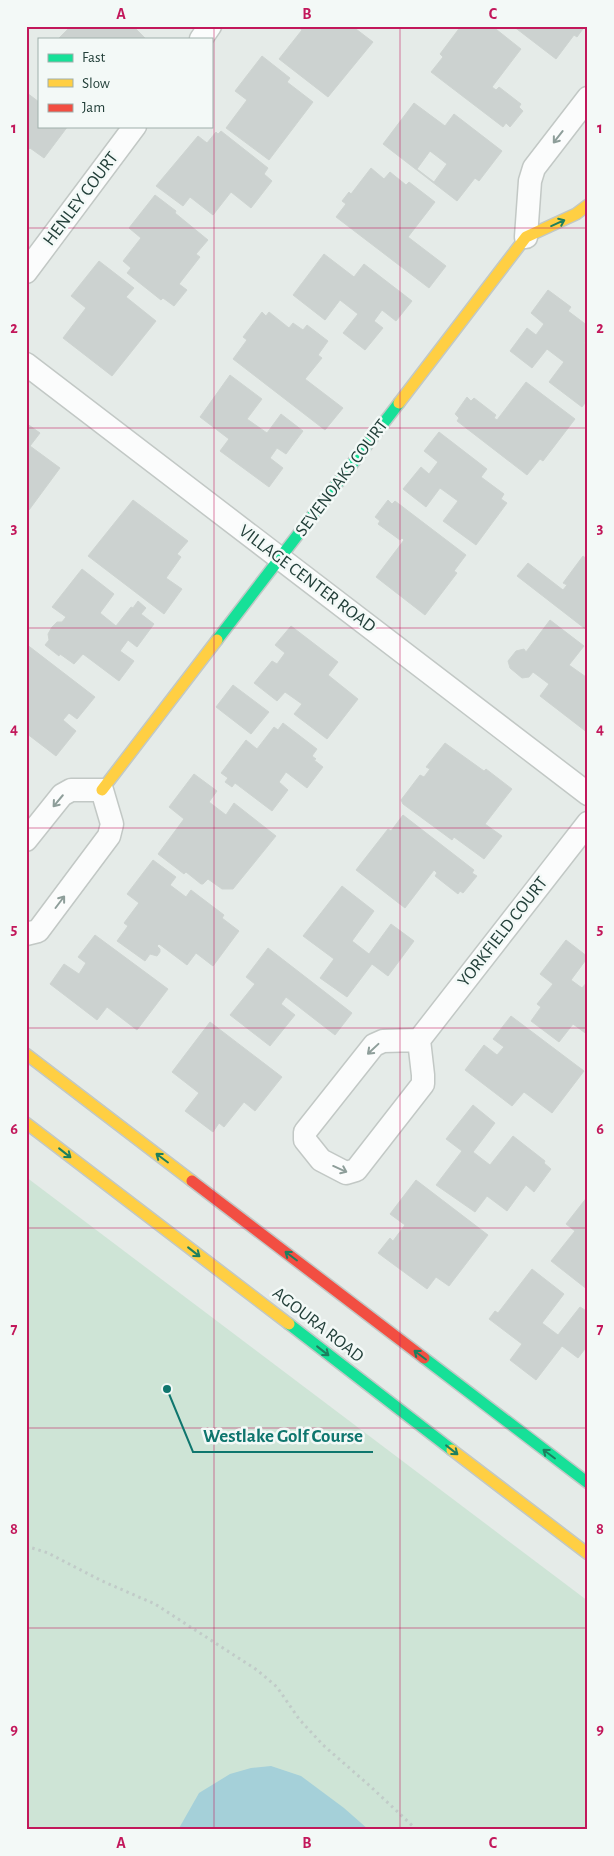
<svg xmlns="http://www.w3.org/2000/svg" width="614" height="1856" font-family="'Alegreya Sans',sans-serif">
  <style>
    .green { fill: #cee4d6 }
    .water { fill: #a5d0d9 }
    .building { fill: #ccd2d0; stroke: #ced4d1; fill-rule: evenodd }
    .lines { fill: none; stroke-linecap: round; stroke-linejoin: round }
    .street-casing { stroke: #c2c8c5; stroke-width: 25 }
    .fast-casing { stroke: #c1c8c6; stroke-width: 14 }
    .slow-casing { stroke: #c1c8c6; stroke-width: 14 }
    .jam-casing { stroke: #c1c8c6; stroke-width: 14 }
    .path { stroke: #c1cbc8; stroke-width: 3; stroke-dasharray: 2.5 4; stroke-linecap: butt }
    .street { stroke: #fbfcfc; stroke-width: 22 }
    .fast { stroke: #16e098; stroke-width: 11 }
    .slow { stroke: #ffcf43; stroke-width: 11 }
    .jam { stroke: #f24e42; stroke-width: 11 }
    .oneway { stroke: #8e9e9a }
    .oneway2 { stroke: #1d7f5f }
    .grid { fill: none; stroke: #c2185b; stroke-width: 1; stroke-opacity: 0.55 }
    .labels { text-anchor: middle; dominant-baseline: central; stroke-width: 5; stroke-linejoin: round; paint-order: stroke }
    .street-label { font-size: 18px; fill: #223f39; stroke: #f3f9f7 }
    .leader { fill: none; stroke: #0f766e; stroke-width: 2 }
    .callout-dot { fill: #0f766e; stroke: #f3f9f7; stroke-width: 2 }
    .callout-label { font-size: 19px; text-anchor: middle; font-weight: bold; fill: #0f766e; stroke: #f3f9f7; stroke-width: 5; stroke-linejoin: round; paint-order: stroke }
    .neatline { fill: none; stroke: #c2185b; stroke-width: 2 }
    .grid-label { font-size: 16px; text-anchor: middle; font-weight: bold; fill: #c2185b }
  </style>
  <rect width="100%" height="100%" fill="#e5ebe8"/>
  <polygon class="green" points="26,1177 588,1601 588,1830 26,1830"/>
  <polygon class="water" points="271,1766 301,1776 344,1808 369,1830 178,1830 199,1793 230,1774 251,1768"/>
  <g class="building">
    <polygon points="71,26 133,26 145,38 58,39"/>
    <polygon points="297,26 352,26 373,42 328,97 279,59 302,30"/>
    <polygon points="461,26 492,26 521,49 492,87 496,90 499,87 521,104 519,107 523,111 510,127 506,123 503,127 431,72 443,57 440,54"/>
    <polygon points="513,26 585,26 577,37 574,35 556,59"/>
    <polygon points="262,56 290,78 287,82 313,102 269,160 226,128 247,100 235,91"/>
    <polygon points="27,93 39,102 39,126 68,126 44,158 30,148 26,152"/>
    <path d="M414 103 445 126 454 114 502 151 479 181 475 178 457 201 383 144ZM430 151 447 164 434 182 417 169Z"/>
    <polygon points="221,131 268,168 264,174 272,181 251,208 231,192 213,215 190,197 183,206 156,186 198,136 207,143 216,132 218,134"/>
    <polygon points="371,168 384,179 390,172 406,185 409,182 435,202 408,237 446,266 429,288 336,217 346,204 342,201 349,192 351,194"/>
    <polygon points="155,195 176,211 175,213 208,240 196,254 200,257 179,284 187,290 174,306 163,298 161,300 127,273 131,268 123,261 141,238 129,228"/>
    <polygon points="324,254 354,277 364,264 412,301 396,321 382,310 374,321 383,328 365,350 343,333 358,314 340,300 325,320 293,295"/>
    <polygon points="99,261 134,288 126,297 156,321 112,376 63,338 86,308 71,296"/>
    <polygon points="548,290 571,307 568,311 588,326 588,338 584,343 588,347 588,399 582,407 549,382 564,362 547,349 532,368 510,351 527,328 536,335 544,324 531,313"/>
    <polygon points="262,312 266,316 269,312 289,328 293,323 303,330 307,325 328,341 318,355 322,358 305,379 343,408 325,430 233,359 247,340 243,337"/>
    <polygon points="230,375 262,399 247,419 267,433 281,414 303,431 286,454 277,448 270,458 283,468 269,487 220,451 229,439 200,417"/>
    <polygon points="526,382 575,419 543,461 540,459 527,475 457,421 459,418 455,414 467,397 471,401 474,398 496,415 494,418 497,420"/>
    <polygon points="26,423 40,433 30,446 60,468 29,510 26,508"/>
    <polygon points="439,432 487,469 481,477 504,494 501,499 507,503 476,545 443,521 458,501 440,488 426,507 403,489 421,467 429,474 438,462 424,451"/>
    <polygon points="133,500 188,541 177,554 181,557 166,578 182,589 164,614 88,556"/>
    <polygon points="388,500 392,504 395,501 466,555 454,571 457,573 425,615 376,577 404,540 402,538 400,540 378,524 380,521 375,517"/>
    <polygon points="583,556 588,560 588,631 517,576 528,563 563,590 567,585 563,583"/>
    <polygon points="82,569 114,594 100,613 116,626 131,607 133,608 138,601 146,608 141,614 154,624 137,647 128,640 120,651 134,661 119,681 83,654 74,664 60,654 59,656 45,645 49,640 48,634 52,627 57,622 62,622 66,617 52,607"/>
    <polygon points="550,620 584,646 569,665 586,677 588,675 588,733 540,696 549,684 533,672 529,677 522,678 510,668 508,661 516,651 524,649 526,652"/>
    <polygon points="291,626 338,662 328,675 358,699 327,739 294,714 302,704 285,692 277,701 254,683 272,661 277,664 285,653 275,645"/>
    <polygon points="26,644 95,697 77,719 69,713 63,720 76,731 56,756 26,733"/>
    <polygon points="233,685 269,712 251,734 216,707"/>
    <polygon points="283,723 317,749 312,756 316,759 314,760 323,767 307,788 286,772 279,782 288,790 272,811 235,783 232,787 225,782 228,778 221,773 246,740 257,749 274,727 278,730"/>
    <polygon points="445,743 484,771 486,769 512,789 485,824 502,836 484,859 454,837 452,840 403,804 401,800 420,775 424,777 430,769 426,767"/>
    <polygon points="194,774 217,791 209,802 226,815 234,803 276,836 233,889 222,889 208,879 203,884 201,884 186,872 184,874 158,854 184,819 169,807"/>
    <polygon points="403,815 474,870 472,873 477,876 463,893 460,891 458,894 435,876 437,873 434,870 405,908 356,870 388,829 391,831"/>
    <polygon points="153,860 176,877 170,885 186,897 191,890 224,915 222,918 239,931 213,966 196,953 187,965 159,944 157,946 160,949 160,952 157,956 150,954 145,961 117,941 128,926 124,923 139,903 127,894"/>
    <polygon points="342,886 374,911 352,941 369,954 391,924 414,941 388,976 372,964 347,997 320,978 334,959 303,936"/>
    <polygon points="95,935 168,989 137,1030 107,1007 97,1020 50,984 64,964 79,974 86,963 78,957"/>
    <polygon points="566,940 588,957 571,980 582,988 588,981 588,1035 573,1024 559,1042 531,1021 541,1007 537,1004 553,984 540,974"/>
    <polygon points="268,948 352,1013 335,1035 286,997 281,1004 295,1015 270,1046 230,1015 255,984 246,977"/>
    <polygon points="511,1016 584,1071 552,1113 524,1092 512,1106 465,1070 484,1045 497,1055 504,1047 493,1039"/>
    <polygon points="210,1022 282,1077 255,1111 244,1102 224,1127 219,1123 213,1132 185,1111 199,1093 172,1072"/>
    <polygon points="473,1105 495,1123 473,1152 490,1165 513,1136 545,1161 544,1163 551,1169 534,1192 526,1185 507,1211 487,1196 475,1212 436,1185 462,1151 446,1139"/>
    <polygon points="416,1180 488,1235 449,1286 436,1277 427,1289 378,1253 390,1238 393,1241 405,1225 390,1214"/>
    <polygon points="588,1196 588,1290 551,1261 575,1231 566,1224"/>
    <polygon points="532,1269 564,1294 542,1323 558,1335 580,1307 588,1312 588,1345 578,1358 562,1346 536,1380 510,1360 522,1344 489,1319 495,1311 498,1313"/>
  </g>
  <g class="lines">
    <g class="street-casing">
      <g id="street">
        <polyline points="201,39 210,26"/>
        <polyline points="526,237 530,181 534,168 588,98"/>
        <polyline points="26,272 135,126"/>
        <polyline points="26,364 588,794"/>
        <polyline points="26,840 62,795 71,790 102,790 112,824 109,836 38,931 26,934"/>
        <polyline points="419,1040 383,1041 374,1045 305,1132 305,1140 321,1160 346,1173 356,1170 423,1084 423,1075 419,1040 588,823"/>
      </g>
    </g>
    <g class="fast-casing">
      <g id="fast">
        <polyline points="217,640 399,403"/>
        <polyline points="289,1324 452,1450"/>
        <polyline points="424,1358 588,1483"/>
      </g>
    </g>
    <g class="slow-casing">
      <g id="slow">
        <polyline points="399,403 526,237 576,214 588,205"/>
        <polyline points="102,790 217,640"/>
        <polyline points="26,1054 192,1181"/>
        <polyline points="26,1123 289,1324"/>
        <polyline points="452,1450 588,1554"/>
      </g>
    </g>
    <g class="jam-casing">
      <polyline id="jam" points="192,1181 424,1358"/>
    </g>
    <polyline class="path" points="26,1546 48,1553 102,1581 155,1604 257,1670 277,1687 299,1719 323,1745 370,1786 417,1830"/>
    <use href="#street" class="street"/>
    <use href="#fast" class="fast"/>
    <use href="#slow" class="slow"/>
    <use href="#jam" class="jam"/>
  </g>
  <defs><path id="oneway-shaft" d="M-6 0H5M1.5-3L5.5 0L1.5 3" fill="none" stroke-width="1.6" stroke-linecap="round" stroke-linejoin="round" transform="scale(1.25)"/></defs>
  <g class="oneway">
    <use href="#oneway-shaft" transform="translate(558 137) rotate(128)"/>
    <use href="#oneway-shaft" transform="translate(58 801) rotate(130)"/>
    <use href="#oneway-shaft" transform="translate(60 902) rotate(-53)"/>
    <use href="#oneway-shaft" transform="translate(373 1049) rotate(137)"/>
    <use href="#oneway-shaft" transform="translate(340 1169) rotate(24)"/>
  </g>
  <g class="oneway2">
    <use href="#oneway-shaft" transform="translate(558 223) rotate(-24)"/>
    <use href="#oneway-shaft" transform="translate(65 1153) rotate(38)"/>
    <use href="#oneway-shaft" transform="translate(162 1158) rotate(-143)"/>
    <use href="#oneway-shaft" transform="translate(194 1252) rotate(38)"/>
    <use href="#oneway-shaft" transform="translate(291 1256) rotate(-143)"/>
    <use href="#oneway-shaft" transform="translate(323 1351) rotate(38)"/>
    <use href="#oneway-shaft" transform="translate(420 1355) rotate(-143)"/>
    <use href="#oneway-shaft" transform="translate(452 1450) rotate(38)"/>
    <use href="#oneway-shaft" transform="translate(549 1454) rotate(-143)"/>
  </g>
  <path class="grid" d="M214 26V1830M400 26V1830M26 228H588M26 428H588M26 628H588M26 828H588M26 1028H588M26 1228H588M26 1428H588M26 1628H588"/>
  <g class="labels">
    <g class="street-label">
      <text transform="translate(81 199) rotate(-53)">HENLEY COURT</text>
      <text transform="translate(342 478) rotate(-53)">SEVENOAKS COURT</text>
      <text transform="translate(307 579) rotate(37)">VILLAGE CENTER ROAD</text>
      <text transform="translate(503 932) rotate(-52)">YORKFIELD COURT</text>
      <text transform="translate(318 1325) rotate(38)">AGOURA ROAD</text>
    </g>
  </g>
  <path class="leader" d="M167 1389L193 1452H373"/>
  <circle class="callout-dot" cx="167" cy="1389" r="5"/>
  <g class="callout-label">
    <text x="283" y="1442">Westlake Golf Course</text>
  </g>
  <rect width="614" height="1856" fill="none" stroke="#f3f9f7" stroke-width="55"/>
  <rect x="38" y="38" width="175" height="90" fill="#f3f9f7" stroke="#9fafab"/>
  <rect x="48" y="54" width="25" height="8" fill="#16e098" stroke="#9fafab"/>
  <text x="82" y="62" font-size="15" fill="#223f39">Fast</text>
  <rect x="48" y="79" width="25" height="8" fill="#ffcf43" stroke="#9fafab"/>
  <text x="82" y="88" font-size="15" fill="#223f39">Slow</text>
  <rect x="48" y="104" width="25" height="8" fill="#f24e42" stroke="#9fafab"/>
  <text x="82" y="112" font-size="15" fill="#223f39">Jam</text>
  <rect x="28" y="28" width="558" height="1800" class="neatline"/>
  <g class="grid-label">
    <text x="121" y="19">A</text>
    <text x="307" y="19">B</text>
    <text x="493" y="19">C</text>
    <text x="14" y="133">1</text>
    <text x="600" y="133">1</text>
    <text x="14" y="333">2</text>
    <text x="600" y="333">2</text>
    <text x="14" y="533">3</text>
    <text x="600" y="533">3</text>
    <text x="14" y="734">4</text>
    <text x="600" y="734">4</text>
    <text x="14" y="934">5</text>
    <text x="600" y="934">5</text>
    <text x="14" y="1134">6</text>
    <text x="600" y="1134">6</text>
    <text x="14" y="1334">7</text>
    <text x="600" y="1334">7</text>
    <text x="14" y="1534">8</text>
    <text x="600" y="1534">8</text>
    <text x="14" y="1734">9</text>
    <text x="600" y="1734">9</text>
    <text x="121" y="1848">A</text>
    <text x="307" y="1848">B</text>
    <text x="493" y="1848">C</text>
  </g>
</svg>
